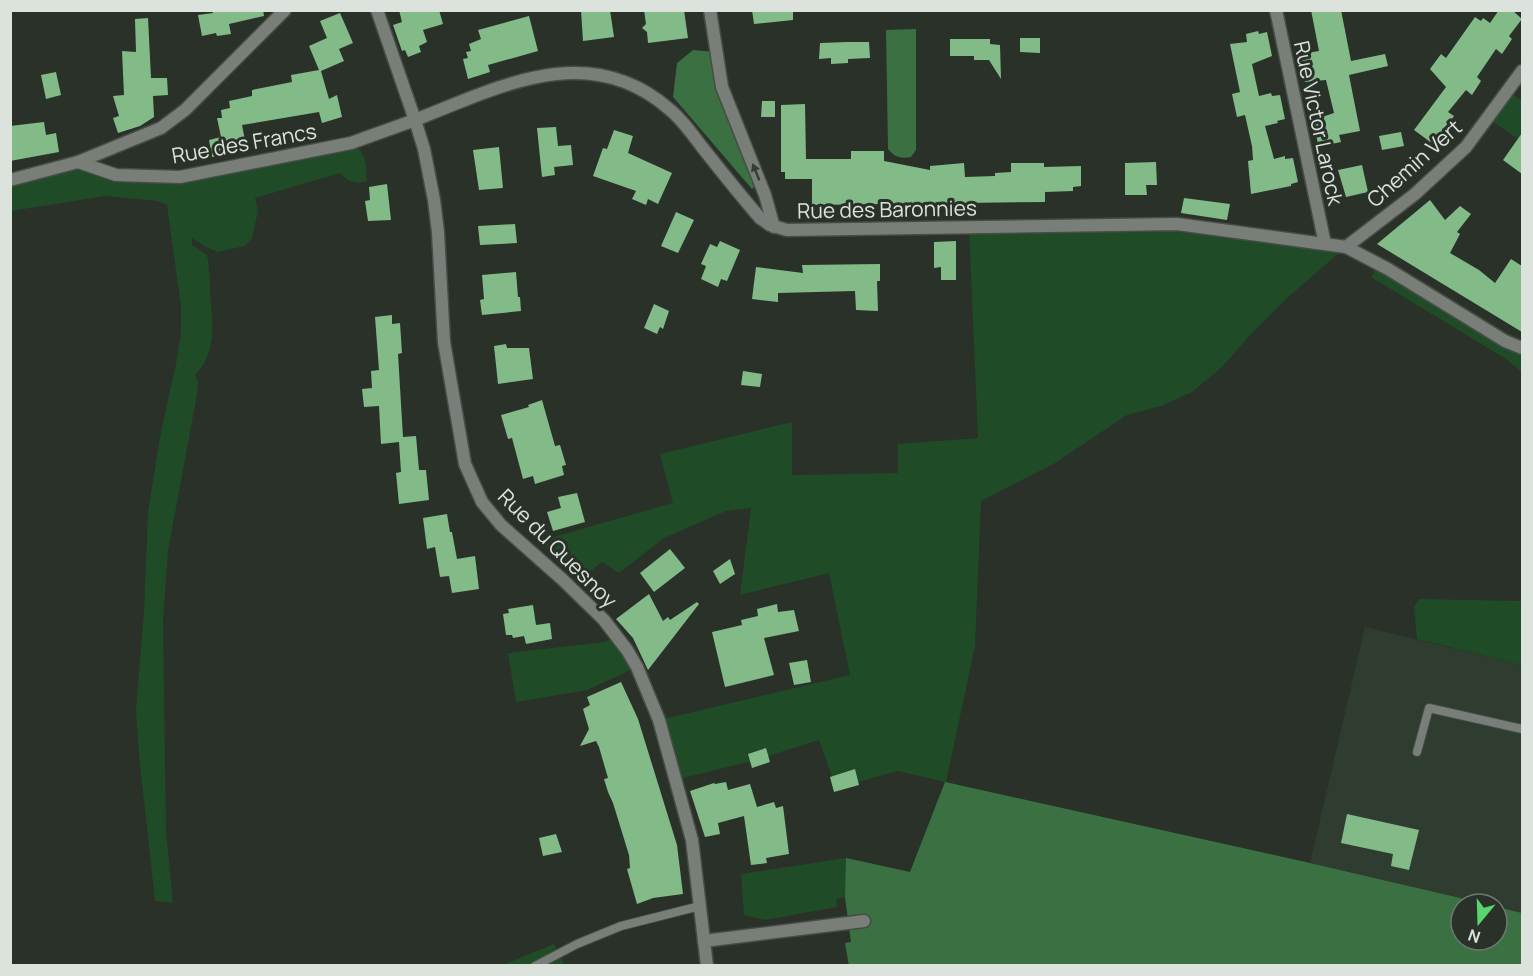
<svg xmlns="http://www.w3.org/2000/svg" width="1533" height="976" font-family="Manrope,sans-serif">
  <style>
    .built { fill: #2f3d30 }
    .green { fill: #204b27 }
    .forest { fill: #3a7042 }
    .building { fill: #82bb88 }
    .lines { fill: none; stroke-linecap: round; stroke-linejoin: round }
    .service-casing { stroke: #464d46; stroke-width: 10 }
    .minor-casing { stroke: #464d46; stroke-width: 15 }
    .tertiary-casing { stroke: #464d46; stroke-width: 15 }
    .service { stroke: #797e79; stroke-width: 8 }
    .minor { stroke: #797e79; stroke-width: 12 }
    .tertiary { stroke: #797e79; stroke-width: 12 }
    .oneway { fill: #353d35 }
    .labels { text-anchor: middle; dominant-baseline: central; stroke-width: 6; stroke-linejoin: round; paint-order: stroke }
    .street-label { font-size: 21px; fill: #dce2dc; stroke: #293129 }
  </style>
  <rect width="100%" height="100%" fill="#293129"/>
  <polygon class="built" points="1365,627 1522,665 1522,913 1497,907 1497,904 1486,904 1310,863"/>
  <g class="green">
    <polygon points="1508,91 1522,101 1522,142 1488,118"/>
    <path d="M351 143C367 152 366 164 367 181 355 185 349 182 340 173L255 198 258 211 252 238 245 246 217 252 204 246 192 238V245L207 255C210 268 210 281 210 294 213 321 217 354 195 375L198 382 197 394 168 551 163 619 166 832 173 903 155 901 139 755 136 710 144 612 148 512 160 437 176 364 181 333V306L167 205 157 201 105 196 11 211V180L78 162V170L128 182H150Z"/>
    <polygon points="1177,224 1346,247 1287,298 1251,334 1222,367 1192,392 1161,406 1127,415 1055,463 981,501 975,646 946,782 1486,904 1461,904 1461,940 1497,940 1497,907 1522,913 1522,965 849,965 845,943 851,942 845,897 836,899 837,907 765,920 744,915 741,874 846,858 910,872 945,782 898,771 836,788 819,740 756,760 675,780 659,720 850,675 829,573 740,595 751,508 726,511 664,538 619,573 602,562 583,577 539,541 673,503 660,454 792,422 792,475 898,473 898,444 978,438 969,227"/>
    <polygon points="1379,265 1522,348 1522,372 1506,359 1371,277"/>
    <polygon points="1419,599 1522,601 1522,665 1417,639 1414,607"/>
    <polygon points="616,635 637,667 587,690 516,702 508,653 605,642"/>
    <polygon points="554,944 564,965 500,966"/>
  </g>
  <g class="forest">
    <path d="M916 29V150L911 157C900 159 895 157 888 149L886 30Z"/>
    <polygon points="693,50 715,52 760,183 752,189 673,97 677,63"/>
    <polygon points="945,782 1310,863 1486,904 1461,904 1461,940 1497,940 1497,907 1522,913 1522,966 849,966 845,943 851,942 845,897 846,858 910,872"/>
  </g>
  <g class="building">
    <polygon points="212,10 263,10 264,16 229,24 231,34 217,36 216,33 202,36 198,15 213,13"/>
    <polygon points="399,10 439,10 443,24 423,30 427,42 419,46 421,52 408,57 405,50 402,51 393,25 402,22"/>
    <polygon points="581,10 610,10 614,37 583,41"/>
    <polygon points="644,10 684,10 688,38 648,43 647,32 642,28 646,24"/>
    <polygon points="752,10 793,10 793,20 754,24"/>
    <polygon points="1311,10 1341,10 1351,61 1385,54 1388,66 1349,75 1360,131 1339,135 1341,142 1327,145 1327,143 1318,144 1313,120 1334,113 1326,80 1305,82 1300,57 1308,55 1307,53 1319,51"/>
    <polygon points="1499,10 1512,10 1522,19 1509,36 1512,39 1502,54 1496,49 1477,77 1481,81 1472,95 1466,90 1448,112 1454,116 1433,144 1414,130 1446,87 1430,69 1441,54 1446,58 1475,17 1481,21 1483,18 1490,23"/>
    <polygon points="340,13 353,43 339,49 344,61 321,71 329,99 337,95 342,117 322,123 319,112 242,125 247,150 212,157 209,140 221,137 217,118 222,118 221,110 230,108 229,101 252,96 252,90 292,82 291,75 319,70 309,46 327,38 320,21"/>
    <polygon points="529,16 538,51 488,65 490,72 468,79 463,59 468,58 466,52 471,51 469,44 481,39 478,30"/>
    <polygon points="148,18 151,78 167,78 168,95 153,96 154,117 140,126 118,133 113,118 119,116 113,96 124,95 122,51 136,52 135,19"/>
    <polygon points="1258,31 1259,34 1267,32 1272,56 1252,64 1259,96 1271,93 1272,96 1280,95 1285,119 1277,121 1278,123 1265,126 1274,159 1285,156 1285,159 1293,158 1298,182 1291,184 1291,186 1251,194 1248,161 1253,160 1252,146 1245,115 1237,117 1232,94 1240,92 1230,44 1247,42 1246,34"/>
    <polygon points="1020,38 1040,38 1040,53 1020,52"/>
    <polygon points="950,39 990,39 990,44 1000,45 1001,79 989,60 974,60 974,56 950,56"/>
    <polygon points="847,42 869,42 870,58 848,59 848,63 831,64 831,58 819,59 820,43"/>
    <polygon points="56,72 61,95 46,99 41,75"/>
    <polygon points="762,101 775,101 775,117 761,117"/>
    <polygon points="805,104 806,159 851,159 851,151 884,151 884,161 930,170 930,166 964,163 965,177 995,176 995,173 1011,172 1011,163 1044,163 1044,167 1081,166 1081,186 1073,187 1073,191 1045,192 1045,202 812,205 812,179 785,179 785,172 781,172 781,105"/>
    <polygon points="44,122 46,135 56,133 59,152 10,161 10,126"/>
    <polygon points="556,127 558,146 571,145 573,165 554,167 555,175 542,177 537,128"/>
    <polygon points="614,130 633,136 628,153 672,173 658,204 648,199 646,205 632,199 636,191 593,176 603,148 607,149"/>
    <polygon points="1401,132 1404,146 1382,150 1379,136"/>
    <polygon points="1522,133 1522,174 1503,160"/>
    <polygon points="499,147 503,188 479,190 473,150"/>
    <polygon points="1156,162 1157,185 1146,185 1147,195 1125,195 1125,163"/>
    <polygon points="1362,165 1368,192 1346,197 1338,170"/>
    <polygon points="387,184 391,220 368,221 365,201 370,200 369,187"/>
    <polygon points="1184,198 1230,204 1227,220 1181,213"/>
    <polygon points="1430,200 1445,220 1460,206 1471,214 1457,232 1460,234 1450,253 1479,270 1495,283 1511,259 1522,266 1522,332 1377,244"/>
    <polygon points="676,212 694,220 678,253 661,246"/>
    <polygon points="515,224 517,243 480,245 478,226"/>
    <polygon points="720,241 740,250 727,281 721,279 718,287 701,279 706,266 701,264 710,244 717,247"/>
    <polygon points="956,241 956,280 941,280 941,267 934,268 934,242"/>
    <polygon points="880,264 880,281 877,281 878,311 856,310 855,291 778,293 778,302 752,299 756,267 803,273 802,265"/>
    <polygon points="516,272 518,297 520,297 521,311 482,315 480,300 484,299 482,275"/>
    <polygon points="654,304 669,311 663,329 660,327 657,334 644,328"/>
    <polygon points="392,315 392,324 400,323 402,353 398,354 403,437 416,436 419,470 426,470 429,500 399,504 396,473 401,472 399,442 381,444 379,406 364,407 362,389 372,388 371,371 379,370 375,317"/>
    <polygon points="506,344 507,348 529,348 533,379 498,384 494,346"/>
    <polygon points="743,371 762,374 760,387 741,385"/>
    <polygon points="542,400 555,446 560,445 566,465 562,466 564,475 535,484 533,476 523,479 512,438 508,439 501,415 529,407 528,405"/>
    <polygon points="577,493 585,522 553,531 547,512 561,508 558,497"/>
    <polygon points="447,514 450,532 452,532 457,559 475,556 479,589 452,593 449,576 440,577 435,547 427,549 423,518"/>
    <polygon points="670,549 685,568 654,592 640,573"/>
    <polygon points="730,559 735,574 720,584 713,571"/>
    <polygon points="649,594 663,621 668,617 670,620 697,602 699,604 648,670 633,638 616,619"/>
    <polygon points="777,604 778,612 794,610 799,631 764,638 774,675 725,687 712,632 742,625 741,620 758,616 757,609"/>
    <polygon points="533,605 536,625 550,623 552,639 526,644 524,636 513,638 512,635 506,635 503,614 509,613 508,609"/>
    <polygon points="807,660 811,682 794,685 789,663"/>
    <polygon points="621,682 638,719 677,845 683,894 653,898 637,904 627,869 630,868 629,855 613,803 608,792 604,779 608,778 599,747 596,741 580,746 589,729 583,709 590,705 587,697"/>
    <polygon points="766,748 770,762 752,768 748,754"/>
    <polygon points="855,769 859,785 834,792 830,777"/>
    <polygon points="726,782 728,790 750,784 757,807 774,802 776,808 783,806 789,854 766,858 767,863 751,865 744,816 718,823 720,834 705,837 690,791 714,783 715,784"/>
    <polygon points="1347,814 1419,830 1409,870 1391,866 1393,854 1341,843"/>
    <polygon points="556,834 562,852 543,856 539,838"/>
  </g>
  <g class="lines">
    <g class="service-casing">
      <g id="service">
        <polyline points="1417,752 1429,708 1522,729"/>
        <polyline points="535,966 577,944 621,926 700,906"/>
      </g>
    </g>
    <g class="minor-casing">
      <g id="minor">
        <polyline points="710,10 722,87 765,195 774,227"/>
        <polyline points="1276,10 1325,244"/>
        <polyline points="78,162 116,175 180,177 351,143 415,120 424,149 434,200 438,232 444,342 465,464 482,502 501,525 563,580 604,620 627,650 637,667 659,720 692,840 707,966"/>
        <polyline points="1346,247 1415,194 1466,147 1522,71"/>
        <polyline points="704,941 864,921"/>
      </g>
    </g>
    <g class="tertiary-casing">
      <g id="tertiary">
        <path d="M377 10 415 120C499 87 589 39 669 109 682 119 692 134 702 147 721 171 740 195 760 218L770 225 787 230 1177 224 1346 247 1388 269 1505 341 1522 348"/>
        <polyline points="10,180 78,162 161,128 185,110 285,10"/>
      </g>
    </g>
    <use href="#service" class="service"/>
    <use href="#minor" class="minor"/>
    <use href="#tertiary" class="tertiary"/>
  </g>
  <defs><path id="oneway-solid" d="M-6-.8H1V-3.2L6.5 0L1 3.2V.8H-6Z" transform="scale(1.5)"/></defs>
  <use class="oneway" href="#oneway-solid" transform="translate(756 172) rotate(-112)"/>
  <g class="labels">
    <g class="street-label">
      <text transform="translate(1319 123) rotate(78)">Rue Victor Larock</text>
      <text transform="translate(244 143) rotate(-10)">Rue des Francs</text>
      <text transform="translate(1414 163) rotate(-42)">Chemin Vert</text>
      <text transform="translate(887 209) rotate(-1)">Rue des Baronnies</text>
      <text transform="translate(558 548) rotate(45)">Rue du Quesnoy</text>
    </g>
  </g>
  <rect width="1533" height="976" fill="none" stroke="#dce2dc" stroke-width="24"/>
  <g transform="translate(1479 922) rotate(199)"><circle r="28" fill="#293129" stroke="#717871" stroke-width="1.5"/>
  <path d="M0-4.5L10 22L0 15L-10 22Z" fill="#59d56f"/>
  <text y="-9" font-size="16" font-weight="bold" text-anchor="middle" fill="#dce2dc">N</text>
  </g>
</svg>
